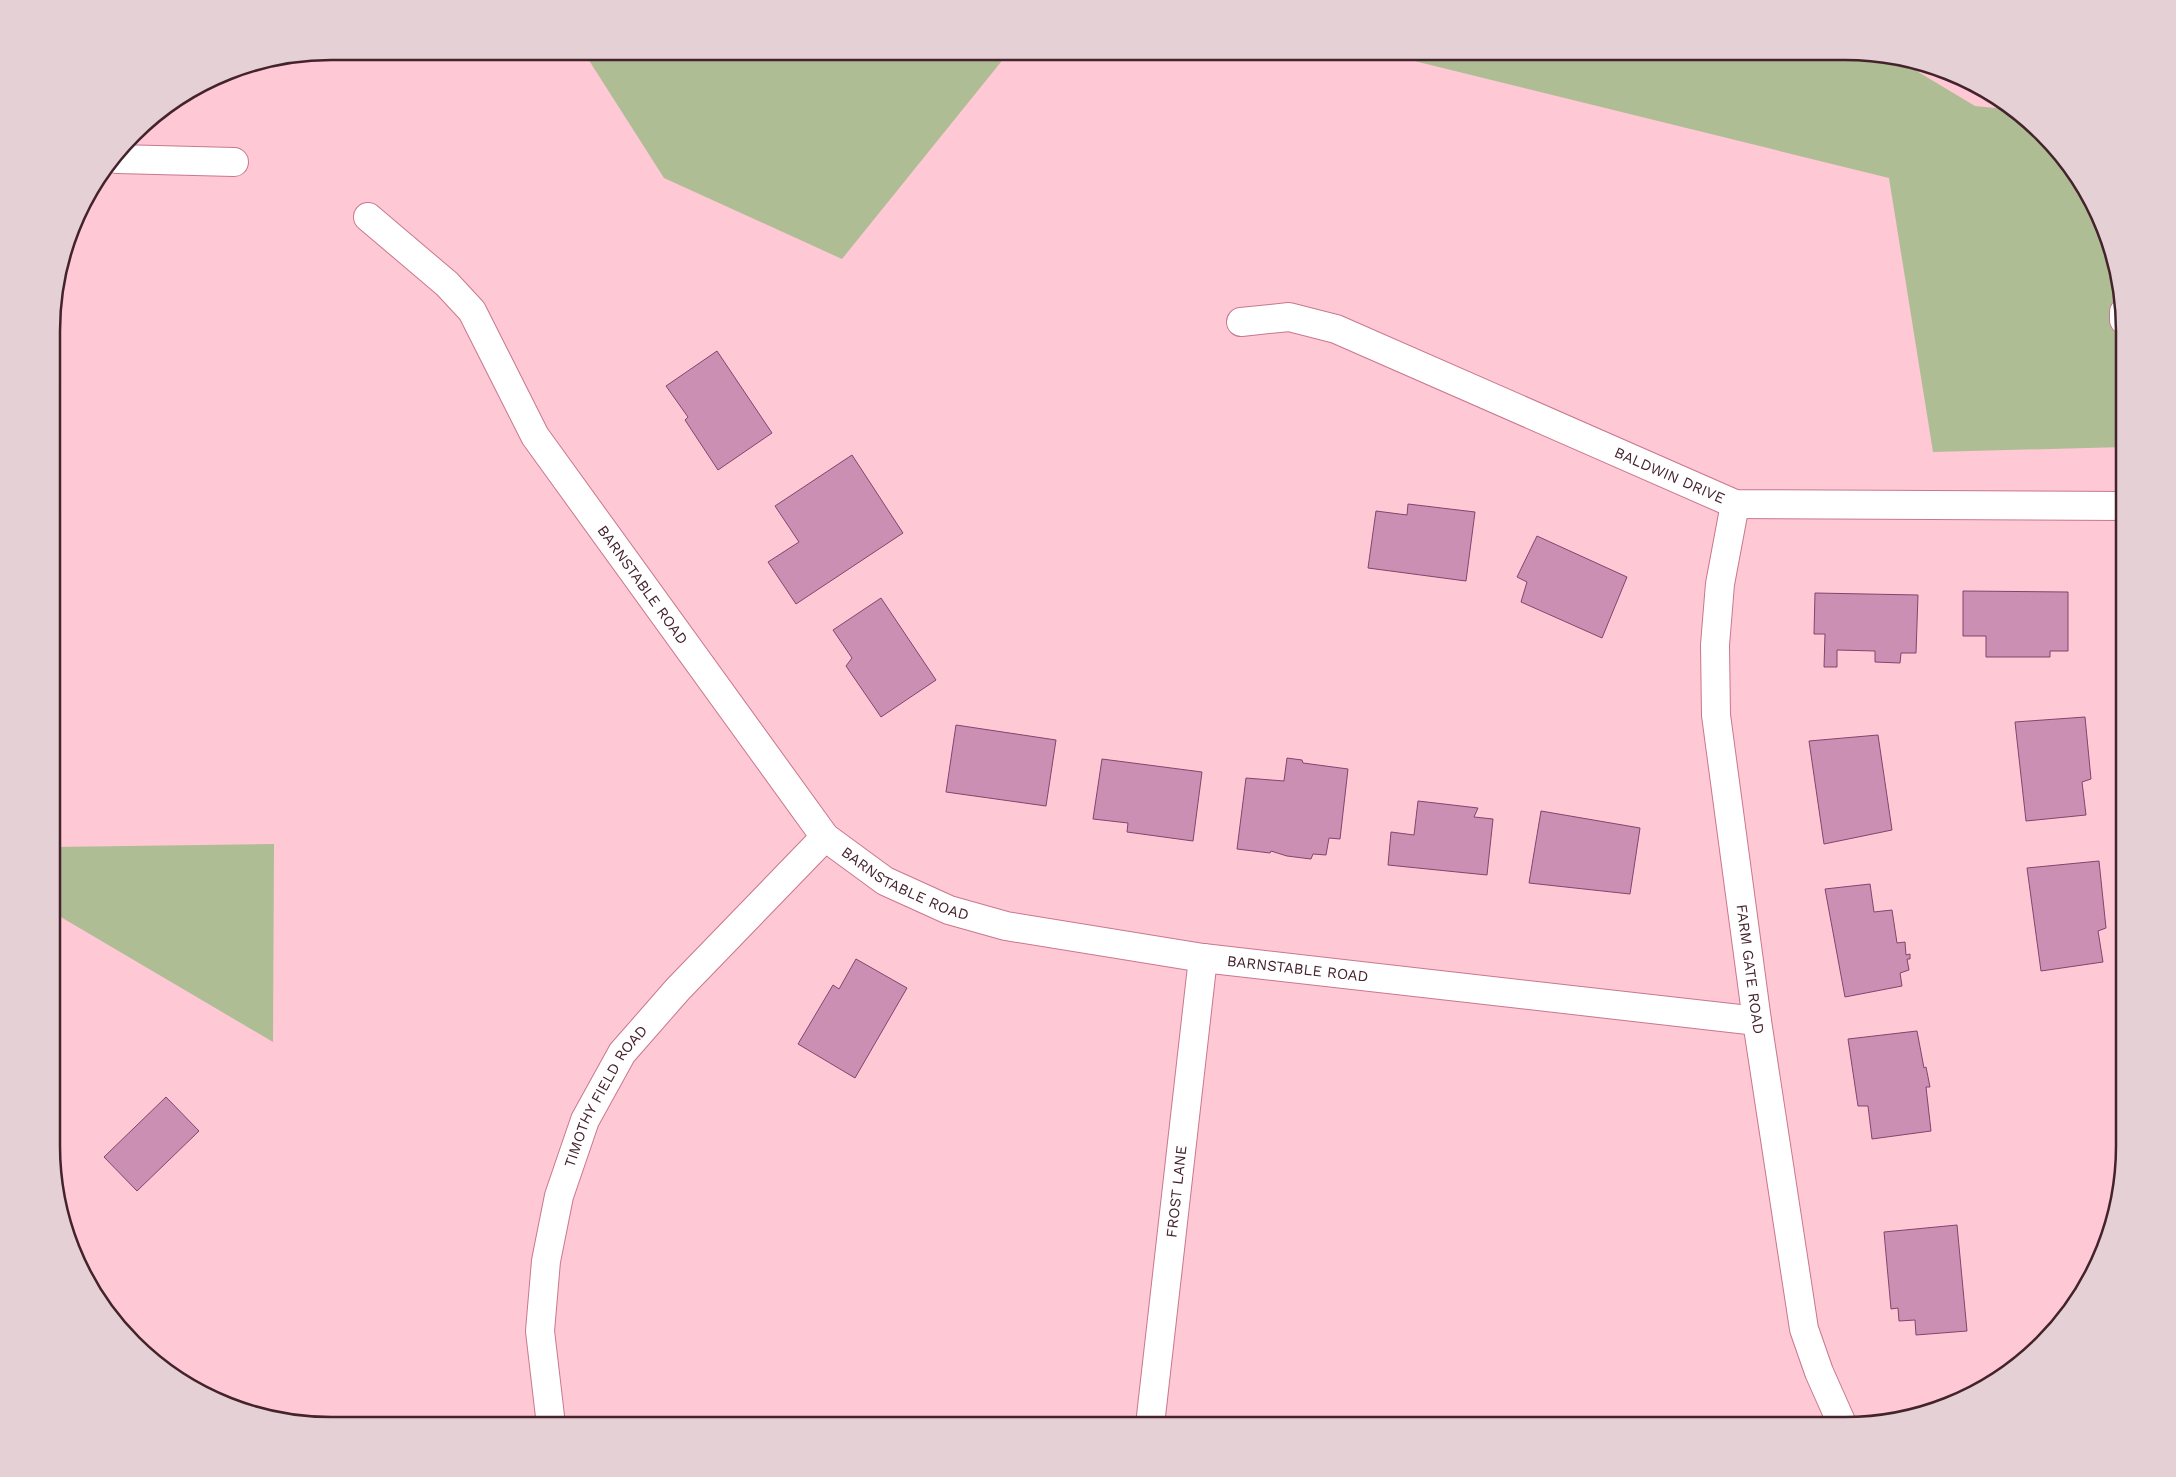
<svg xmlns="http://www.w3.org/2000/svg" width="2176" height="1477" font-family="'Work Sans',sans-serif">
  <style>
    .green { fill: #afbd94 }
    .building { fill: #cb8fb3; stroke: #85436d }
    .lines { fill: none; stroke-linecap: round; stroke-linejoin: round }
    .minor-casing { stroke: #c9778e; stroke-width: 30 }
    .minor { stroke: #fff; stroke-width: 28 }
    .labels { text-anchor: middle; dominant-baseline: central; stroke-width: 4; stroke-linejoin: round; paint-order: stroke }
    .street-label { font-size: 15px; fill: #45232d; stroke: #f3e0e4 }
    .rim { fill: none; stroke: #45232d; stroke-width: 2.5 }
  </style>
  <rect width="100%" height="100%" fill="#fec8d5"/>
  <g class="green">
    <polygon points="583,51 1009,52 842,259 664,178"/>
    <polygon points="1378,52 1863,52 1895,58 1975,106 2016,110 2087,192 2115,259 2124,313 2124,447 1933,452 1889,178"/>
    <polygon points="274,844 273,1042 54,913 54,847"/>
  </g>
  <g class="building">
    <polygon points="717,351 772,433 718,470 685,420 688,417 666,386"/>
    <polygon points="852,455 903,533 796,604 768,562 799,542 775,506"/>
    <polygon points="1408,504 1475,512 1466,581 1368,568 1376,511 1407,515"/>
    <polygon points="1537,536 1627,577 1602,638 1521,602 1527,582 1517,577"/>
    <polygon points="1963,591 2068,592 2068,651 2050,651 2050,657 1986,657 1986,636 1963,636"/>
    <polygon points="1815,593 1918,595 1916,653 1901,653 1900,663 1875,662 1875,651 1837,650 1837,667 1824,667 1825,634 1814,634"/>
    <polygon points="881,598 936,680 881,717 846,666 852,658 833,630"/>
    <polygon points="2085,717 2091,779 2082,782 2086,815 2026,821 2015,722"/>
    <polygon points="956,725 1056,740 1046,806 946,792"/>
    <polygon points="1878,735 1892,830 1824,844 1809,741"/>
    <polygon points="1287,758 1302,760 1303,763 1348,769 1340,839 1329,838 1326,855 1313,854 1311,859 1287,856 1271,851 1270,853 1237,849 1246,778 1284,781"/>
    <polygon points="1102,759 1202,772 1193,841 1127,832 1128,823 1093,819"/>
    <polygon points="1418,801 1478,808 1474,817 1493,819 1487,875 1388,865 1391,832 1414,835"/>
    <polygon points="1541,811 1640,828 1630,894 1529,883"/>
    <polygon points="2099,861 2106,928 2098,931 2103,962 2041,971 2027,868"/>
    <polygon points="1870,884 1874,912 1892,910 1897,943 1905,942 1906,955 1910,954 1910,959 1907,959 1909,970 1900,973 1902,986 1845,997 1825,889"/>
    <polygon points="856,959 907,988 855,1078 798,1044 833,985 839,989"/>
    <polygon points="1917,1031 1924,1068 1926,1067 1930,1087 1926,1087 1931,1131 1872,1139 1868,1106 1858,1106 1848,1039"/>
    <polygon points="166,1097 199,1131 137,1191 104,1157"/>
    <polygon points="1957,1225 1967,1331 1916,1335 1915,1320 1899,1321 1898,1308 1891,1309 1884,1232"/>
  </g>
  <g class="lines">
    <g class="minor-casing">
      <g id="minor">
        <polyline points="117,159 234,162"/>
        <path id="s1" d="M368 217 447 284 472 311 535 436 825 837 885 881 949 910 1006 926 1203 958 1757 1021"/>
        <polyline points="2124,312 2124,320"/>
        <path id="s2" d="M1241 322 1289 317 1336 329 1735 504 2124 506"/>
        <path id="s3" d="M1735 504 1720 584 1715 645 1716 715 1757 1021 1804 1329 1819 1372 1843 1426"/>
        <path id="s4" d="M551 1425 540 1331 546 1261 559 1196 585 1120 622 1053 678 989 825 837"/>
        <path id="s5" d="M1150 1425 1203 958"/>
      </g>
    </g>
    <use href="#minor" class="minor"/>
  </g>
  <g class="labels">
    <g class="street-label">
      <text stroke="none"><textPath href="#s2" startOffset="461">BALDWIN DRIVE</textPath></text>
      <text stroke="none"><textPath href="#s1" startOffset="464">BARNSTABLE ROAD</textPath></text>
      <text stroke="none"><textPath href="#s1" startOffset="869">BARNSTABLE ROAD</textPath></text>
      <text stroke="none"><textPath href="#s1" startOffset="1274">BARNSTABLE ROAD</textPath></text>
      <text stroke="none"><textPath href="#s3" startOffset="469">FARM GATE ROAD</textPath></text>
      <text stroke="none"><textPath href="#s4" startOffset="342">TIMOTHY FIELD ROAD</textPath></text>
      <text stroke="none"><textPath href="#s5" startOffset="235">FROST LANE</textPath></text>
    </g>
  </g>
  <path d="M0 0H2176V1477H0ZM331 60H1845A271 271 0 0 1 2116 331V1146A271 271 0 0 1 1845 1417H331A271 271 0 0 1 60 1146V331A271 271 0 0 1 331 60Z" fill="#e5d1d5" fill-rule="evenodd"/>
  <path class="rim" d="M331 60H1845A271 271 0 0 1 2116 331V1146A271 271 0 0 1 1845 1417H331A271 271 0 0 1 60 1146V331A271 271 0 0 1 331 60Z"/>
</svg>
